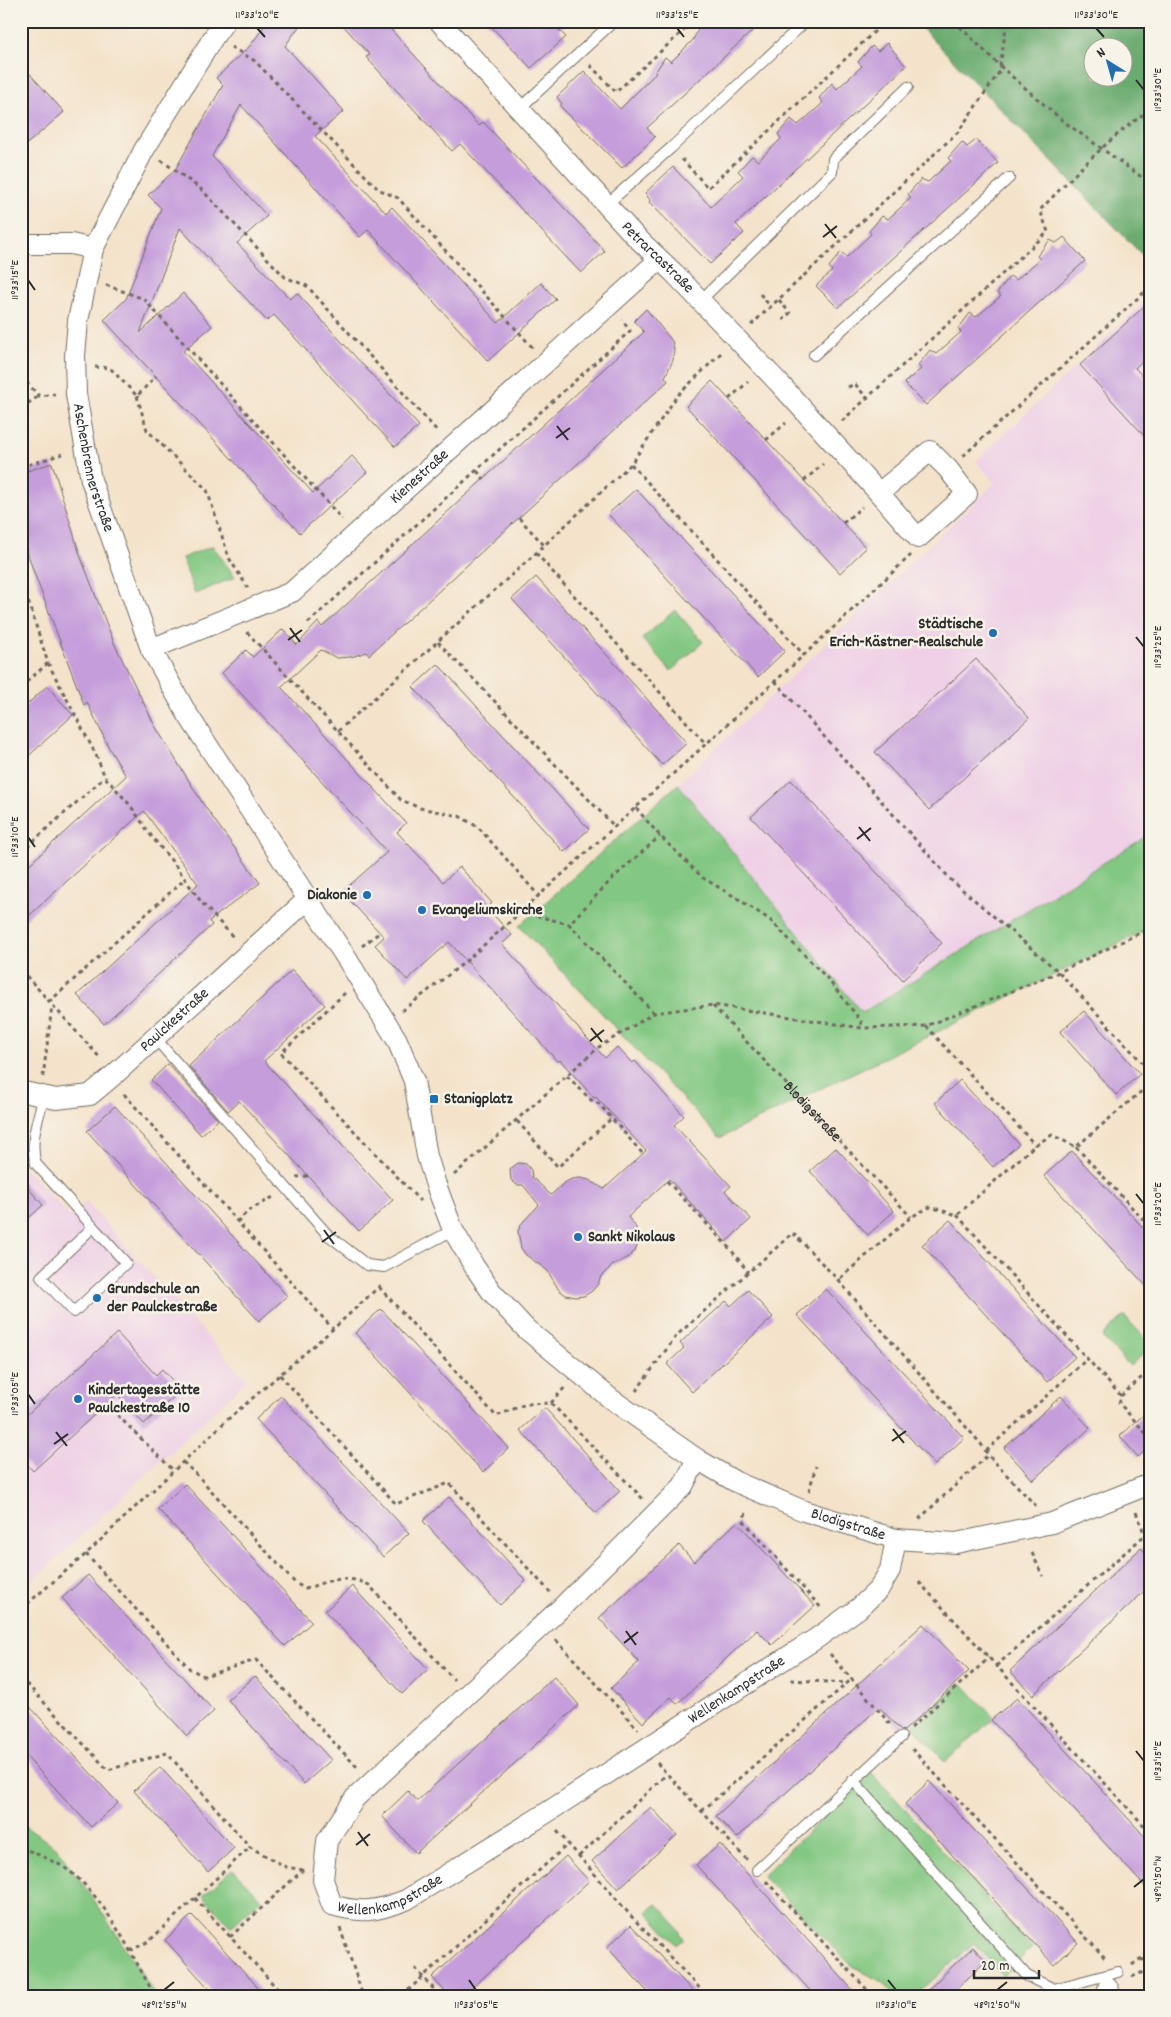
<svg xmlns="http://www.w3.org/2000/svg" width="1171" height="2017" font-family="Dekko,sans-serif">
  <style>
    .built { fill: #efd0e6 }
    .green { fill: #83c882; stroke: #577a56 }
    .forest { fill: #6aac70; stroke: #4a6c4e; fill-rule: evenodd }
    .building { fill: #c59ddb }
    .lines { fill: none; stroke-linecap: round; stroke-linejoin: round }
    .service-casing { stroke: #716b63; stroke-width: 12 }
    .minor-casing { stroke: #716b63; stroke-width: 22 }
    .path { stroke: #716b63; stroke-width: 3; stroke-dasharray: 4 4; stroke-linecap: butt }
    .service { stroke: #fff; stroke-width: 10 }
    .minor { stroke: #fff; stroke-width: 20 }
    .ticks { fill: none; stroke: #2b2b2b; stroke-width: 2 }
    .poi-dot { fill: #1f6fb2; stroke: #f7f3e8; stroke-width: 2 }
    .labels { text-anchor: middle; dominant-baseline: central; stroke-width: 5; stroke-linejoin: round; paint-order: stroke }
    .street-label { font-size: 16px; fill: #2b2b2b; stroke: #f7f3e8 }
    .poi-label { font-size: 16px; font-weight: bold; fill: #2b2b2b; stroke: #f7f3e8; text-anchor: start }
    .neatline { fill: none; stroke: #2b2b2b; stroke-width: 2 }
    .ticks-label { font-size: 12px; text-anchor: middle; fill: #2b2b2b }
  </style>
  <rect width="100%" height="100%" fill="#f7f3e8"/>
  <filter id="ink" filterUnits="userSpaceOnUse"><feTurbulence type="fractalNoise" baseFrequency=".02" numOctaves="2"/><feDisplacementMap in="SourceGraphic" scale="10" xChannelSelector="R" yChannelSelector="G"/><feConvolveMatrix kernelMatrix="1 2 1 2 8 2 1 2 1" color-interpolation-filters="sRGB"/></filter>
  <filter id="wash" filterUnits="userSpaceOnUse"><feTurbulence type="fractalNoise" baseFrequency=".0096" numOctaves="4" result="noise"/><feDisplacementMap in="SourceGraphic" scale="20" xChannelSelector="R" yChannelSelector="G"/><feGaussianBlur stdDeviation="1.12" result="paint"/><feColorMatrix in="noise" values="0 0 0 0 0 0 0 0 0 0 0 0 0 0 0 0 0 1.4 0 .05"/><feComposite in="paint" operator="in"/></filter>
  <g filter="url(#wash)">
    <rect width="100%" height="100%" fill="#f4e3ca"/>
    <g class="built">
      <polygon points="1150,296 1150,834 862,1013 678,784 995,483 976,461"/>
      <polygon points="21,1163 69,1216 86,1202 247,1380 21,1592"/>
    </g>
    <g class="green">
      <polygon points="213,546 235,577 195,594 182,558"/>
      <polygon points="675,610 703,642 671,671 642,639"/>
      <polygon points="678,784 862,1013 1150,834 1150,928 720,1138 519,926"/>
      <polygon points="1124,1316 1150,1343 1150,1347 1130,1366 1102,1337"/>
      <polygon points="961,1682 994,1718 945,1762 913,1726"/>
      <polygon points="871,1772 1032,1948 1003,1976 974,1943 915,1996 894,1996 882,1982 852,1966 762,1876"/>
      <polygon points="21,1824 56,1847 94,1900 156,1996 21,1996"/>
      <polygon points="233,1869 261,1899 231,1927 203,1896"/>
      <polygon points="657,1904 672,1920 684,1939 677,1945 647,1912"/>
    </g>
    <path class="forest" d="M915 21H1150V263ZM1094 48H1124V78H1094Z"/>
    <g id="blocks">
      <g class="building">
        <polygon points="268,21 303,21 285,46 344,111 315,136 386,213 392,207 498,323 541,283 556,299 488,361 368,230 360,237 241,105 212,156 267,216 237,243 290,299 297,293 419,426 395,447 274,315 267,321 180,228 140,333 183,293 212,326 183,351 313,493 352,456 367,472 300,533 104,320 126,299 161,208 148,195 175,170 223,85 216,78 250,46"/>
        <polygon points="339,21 383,21 479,126 483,122 605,251 581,273 460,144 452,151 366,57 370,55"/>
        <polygon points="486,21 568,21 559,30 566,37 531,68"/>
        <polygon points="702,21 763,21 647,128 655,137 622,168 560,106 562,104 557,97 584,71 620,109 653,76 665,57 671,62 693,40"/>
        <polygon points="887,43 906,66 736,224 744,233 710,264 649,202 650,200 645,193 673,167 711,207 743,176 738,171 752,156 758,161 781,139 778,134 791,119 798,125 823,103 819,98 832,83 837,89 862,66 858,62 872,46 878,51"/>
        <polygon points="21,64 64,112 21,149"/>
        <polygon points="976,140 998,163 838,308 816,286 832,271 829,267 841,252 847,257 871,234 869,231 882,216 888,219 911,198 908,194 921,179 928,182 951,161 948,158 962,142 967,147"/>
        <polygon points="1064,237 1085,261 926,405 904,383 921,369 918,365 930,350 936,354 961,332 958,329 970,313 976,317 1001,296 997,293 1010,276 1016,280 1040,259 1037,256 1050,240 1056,243"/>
        <polygon points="1150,301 1150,354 1135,368 1150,384 1150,442 1080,365"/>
        <polygon points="646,309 672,341 674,350 673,360 665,377 668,381 369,655 367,652 351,657 337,658 321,650 281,687 406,823 397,832 443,882 460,867 492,903 487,908 512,935 502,944 605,1058 617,1047 632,1063 635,1061 684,1116 674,1125 731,1186 725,1191 751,1219 726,1242 669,1179 628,1217 635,1226 638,1234 638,1243 635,1251 629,1257 613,1265 601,1276 598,1284 592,1291 584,1296 575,1297 566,1295 559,1290 547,1270 526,1255 521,1248 518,1231 522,1223 539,1205 523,1185 517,1185 511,1180 510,1169 518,1163 526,1164 531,1170 532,1177 551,1195 564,1183 572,1179 580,1178 589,1180 604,1189 646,1151 596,1097 594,1098 560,1060 558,1062 449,942 407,980 375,945 384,937 342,892 387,852 222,673 246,650 253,657 283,629 297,645 318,622 322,627 644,332 634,321"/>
        <polygon points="712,381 866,548 840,573 686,406"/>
        <polygon points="52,463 80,555 114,643 155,726 205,807 260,883 209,921 212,925 104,1024 77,995 198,884 144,811 21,923 21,872 126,776 110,750 87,702 84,705 33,570 21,532 21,473"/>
        <polygon points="636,489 785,651 758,677 608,514"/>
        <polygon points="536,577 687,743 662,765 512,599"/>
        <polygon points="976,659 1029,718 929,810 875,752"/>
        <polygon points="438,664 589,829 564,852 413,687"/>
        <polygon points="47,686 73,715 21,763 21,710"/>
        <polygon points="791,780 942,943 903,980 751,817"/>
        <polygon points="292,970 325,1005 264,1061 393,1200 359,1231 239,1101 228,1111 189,1066"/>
        <polygon points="1084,1011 1140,1074 1116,1095 1060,1032"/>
        <polygon points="168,1064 218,1120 201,1135 151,1080"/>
        <polygon points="960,1080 1019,1144 993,1167 935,1103"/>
        <polygon points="115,1106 287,1296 259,1321 87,1131"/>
        <polygon points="836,1148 894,1211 868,1235 810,1171"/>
        <polygon points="1072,1151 1150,1235 1150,1290 1044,1176"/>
        <polygon points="21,1180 43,1205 21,1225"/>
        <polygon points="950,1220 1075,1357 1047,1382 922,1245"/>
        <polygon points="826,1289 964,1438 935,1465 797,1315"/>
        <polygon points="748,1290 773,1317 692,1392 667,1364 684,1348 680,1343 726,1301 731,1306"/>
        <polygon points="381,1309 509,1448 483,1472 355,1333"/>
        <polygon points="117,1333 156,1375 162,1369 181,1390 144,1424 117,1394 33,1471 21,1458 21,1420"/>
        <polygon points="281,1396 409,1533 383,1557 256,1419"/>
        <polygon points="1061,1396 1090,1428 1033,1480 1004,1448"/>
        <polygon points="545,1408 620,1491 596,1513 520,1430"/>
        <polygon points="1150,1409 1150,1447 1138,1457 1120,1436"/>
        <polygon points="185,1484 312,1622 285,1646 158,1509"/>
        <polygon points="449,1497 526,1581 500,1605 423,1521"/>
        <polygon points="737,1522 815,1606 772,1645 757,1630 677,1704 671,1697 643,1723 611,1688 639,1662 599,1618 679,1545 694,1562"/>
        <polygon points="1141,1548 1150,1557 1150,1586 1033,1695 1010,1671"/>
        <polygon points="88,1575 214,1711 187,1736 62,1598"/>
        <polygon points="352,1586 428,1669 402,1694 325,1611"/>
        <polygon points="923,1624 969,1671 904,1731 901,1730 879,1707 737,1838 716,1816"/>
        <polygon points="255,1676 331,1760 304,1784 228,1700"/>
        <polygon points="554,1677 579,1705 416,1853 382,1816 408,1791 417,1801"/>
        <polygon points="21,1697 118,1803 91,1827 21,1751"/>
        <polygon points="1017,1698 1150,1842 1150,1892 991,1720"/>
        <polygon points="160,1767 234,1848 208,1872 134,1791"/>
        <polygon points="929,1781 1078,1943 1054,1965 905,1804"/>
        <polygon points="651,1807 677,1835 618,1889 592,1861"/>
        <polygon points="720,1844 832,1967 858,1996 815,1996 696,1865"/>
        <polygon points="566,1856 589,1881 463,1996 449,1996 432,1977"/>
        <polygon points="192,1915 248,1976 265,1996 216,1996 165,1940"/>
        <polygon points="631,1925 647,1942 697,1996 652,1996 644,1988 607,1947"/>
        <polygon points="973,1947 986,1961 949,1996 921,1996"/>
      </g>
    </g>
  </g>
  <g filter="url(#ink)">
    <use href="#blocks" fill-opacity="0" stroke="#716b63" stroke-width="1"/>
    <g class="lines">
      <g class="service-casing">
        <g id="service">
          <polyline points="519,109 614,21"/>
          <polyline points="606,205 671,148 806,21"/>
          <polyline points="700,301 832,172 833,159 908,87"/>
          <polyline points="814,355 1009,178"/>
          <polyline points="155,1038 327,1234 367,1265 384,1267 453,1230"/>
          <path d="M44 1096C38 1119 29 1142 36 1164L126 1263 74 1312 41 1277 93 1227"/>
          <polyline points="853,1780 1027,1976 1054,1989 1118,1972"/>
          <polyline points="757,1870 901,1737"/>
        </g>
      </g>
      <g class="minor-casing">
        <g id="minor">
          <path id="s2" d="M225 21 213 38 144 150 93 249 78 321 75 356 76 394 91 480 151 649 186 712 347 959 397 1040 414 1081 427 1156 436 1185 453 1230 474 1266 491 1291 526 1329 611 1399 697 1459 736 1482 804 1511 896 1539 956 1543 1052 1523 1150 1484"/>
          <path id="s3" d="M439 21 635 236 674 273 778 382 879 493"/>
          <polyline points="21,244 71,244 93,249"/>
          <polygon points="930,451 948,469 967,494 918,538 879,493"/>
          <path id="s4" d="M151 649 292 592 659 260"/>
          <path id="s5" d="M24 1092 56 1099 90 1095 115 1074 308 899"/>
          <path id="s6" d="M697 1459 683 1486 563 1606 355 1798 327 1841 323 1880 332 1905C362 1914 377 1911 406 1900L543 1815 817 1638 859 1608 879 1589 890 1570 896 1539"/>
          <polyline points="1108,1988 1111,1996"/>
        </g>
      </g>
      <g class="path">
        <polyline points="954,21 1000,66 1063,121 1150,183"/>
        <polyline points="21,27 25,21"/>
        <polyline points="231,47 255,61 378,189 398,198 533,348"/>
        <polyline points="590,65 616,92 694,21"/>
        <polyline points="1000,66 1007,21"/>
        <polyline points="682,159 708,188 874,32 882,21"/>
        <polyline points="161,160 202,190 285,277 307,286 438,432"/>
        <polyline points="106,285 144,299 342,519"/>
        <polyline points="760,294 771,307"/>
        <polyline points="779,300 790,313 783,320"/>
        <polyline points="751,325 958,132 1002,68"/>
        <polyline points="95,367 110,368 137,396 156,376"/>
        <polyline points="21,376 39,396 55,394"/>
        <polyline points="848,387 855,384 867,398"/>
        <polyline points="137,396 147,430 207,490 229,558 248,588"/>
        <polyline points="729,399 748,382"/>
        <polyline points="21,408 39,396"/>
        <path d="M842 421 1048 232 1040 210C1075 174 1108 138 1150 110"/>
        <polyline points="766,440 786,423"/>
        <polyline points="963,456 1150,287"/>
        <polyline points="631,464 804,655"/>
        <polyline points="21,467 66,453"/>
        <polyline points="477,471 484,479"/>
        <polyline points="804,481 823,464"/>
        <polyline points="519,518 544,545"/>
        <polyline points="843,523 862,507"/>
        <polyline points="536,553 706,744"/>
        <polyline points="21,579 48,663 96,755 105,777 130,805 152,837 175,865 202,903 235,939"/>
        <polyline points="308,623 630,331 622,320"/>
        <polyline points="247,632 401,800 420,808 459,816 478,827 539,896"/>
        <polyline points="438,642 615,827"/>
        <polyline points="775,681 951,880 1059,972 1150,1071"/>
        <polyline points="21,687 48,663"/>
        <polyline points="338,731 536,553 631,464 677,396 722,352"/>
        <polyline points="636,808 660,836 703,878 737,898 770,920 826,977 861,1021 862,1028"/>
        <polyline points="21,852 105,777"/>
        <polyline points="521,912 569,924"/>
        <polyline points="362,946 379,933"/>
        <polyline points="21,970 101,1059"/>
        <polyline points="345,993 281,1053 420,1201"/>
        <polyline points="49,1002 185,879"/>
        <path id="s1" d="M713 1006 911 1217"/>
        <polyline points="402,1011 465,962 514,918 804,655 911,555"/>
        <polyline points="654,1013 569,924 613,878 660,836"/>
        <polyline points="926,1026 1035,1145"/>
        <polyline points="567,1076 591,1100 599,1104 643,1154"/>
        <polyline points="43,1077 52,1006"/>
        <polyline points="124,1094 333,1329"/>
        <polyline points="517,1121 558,1167 612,1118"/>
        <polyline points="1076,1147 1150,1227"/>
        <polyline points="454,1175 599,1047 654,1013 713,1005 862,1028 926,1026 1059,972 1150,928"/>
        <polyline points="296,1177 308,1176"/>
        <polyline points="667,1181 732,1251 748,1272"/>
        <polyline points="957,1215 1121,1396 1119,1403 1150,1438"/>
        <polyline points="237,1222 248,1211 275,1196"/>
        <polyline points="379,1287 496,1416 526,1404 551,1403 643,1499"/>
        <polyline points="280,1375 396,1504 449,1483 550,1592"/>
        <polyline points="636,1391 677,1335 793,1233 838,1280 842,1280"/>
        <polyline points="1121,1396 1150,1370"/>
        <polyline points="551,1403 566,1386"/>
        <polyline points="106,1404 174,1471"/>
        <polyline points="986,1451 1088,1358"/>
        <path d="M183 1462 199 1477 295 1583 306 1589C328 1580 347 1574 369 1585L454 1680"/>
        <polyline points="809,1491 816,1466"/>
        <polyline points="1036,1506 988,1455 981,1444 838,1280 911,1217 930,1207 957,1215 1035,1145 1052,1135 1076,1147 1150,1084"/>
        <polyline points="1136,1512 1145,1535"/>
        <polyline points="746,1513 743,1520 822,1609"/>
        <polyline points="919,1519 988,1455"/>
        <polyline points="1032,1553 1043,1576"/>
        <polyline points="86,1554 190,1669 204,1676 256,1660 358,1768"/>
        <polyline points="919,1582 1150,1832"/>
        <polyline points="21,1609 86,1554 227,1420 333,1329 383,1283"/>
        <polyline points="556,1640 638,1729"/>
        <polyline points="830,1654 891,1725"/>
        <polyline points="996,1666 1145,1535 1150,1539"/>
        <polyline points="21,1678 108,1770 167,1753 250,1847 286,1867 304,1870"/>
        <polyline points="791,1680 847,1683"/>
        <polyline points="911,1728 989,1658"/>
        <polyline points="912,1749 1106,1959"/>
        <polyline points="657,1763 747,1860"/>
        <polyline points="702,1811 853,1678"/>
        <polyline points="557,1831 632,1917 707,1996"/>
        <path d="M21 1847C38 1855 59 1862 73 1874 109 1904 132 1956 155 1996"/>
        <polyline points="579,1856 667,1774"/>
        <polyline points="766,1881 873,1996"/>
        <polyline points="195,1898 284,1996"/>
        <polyline points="340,1928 363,1996"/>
        <polyline points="230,1937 303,1870"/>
        <polyline points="130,1951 149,1941 250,1847"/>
        <polyline points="1141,1960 1150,1959"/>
        <polyline points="1132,1965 1150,1952"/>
        <polyline points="415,1968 440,1996"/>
        <polyline points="1132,1977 1150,1969"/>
        <polyline points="402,1996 568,1844"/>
      </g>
      <use href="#service" class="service"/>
      <use href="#minor" class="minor"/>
    </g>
  </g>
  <path class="ticks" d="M257 28 265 37M677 28 684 37M1096 28 1104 37M1136 80 1144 90M825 224 836 238M823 237 837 226M28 280 35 290M557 426 568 440M556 438 570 428M290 628 300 642M1136 637 1144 647M288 640 302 630M859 827 870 841M28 837 35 847M857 839 871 828M591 1028 602 1042M590 1041 604 1030M1136 1194 1144 1204M324 1230 334 1244M322 1242 336 1232M28 1394 35 1404M893 1429 904 1443M56 1432 67 1446M892 1441 906 1431M54 1444 68 1434M626 1631 636 1645M624 1643 638 1632M1136 1751 1144 1761M358 1832 368 1846M356 1845 370 1834M1134 1887 1144 1879M469 1980 476 1990M888 1980 896 1990M164 1990 174 1982M997 1990 1007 1982"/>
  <g class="poi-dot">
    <circle cx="993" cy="633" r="5"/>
    <circle cx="367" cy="895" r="5"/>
    <circle cx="422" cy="910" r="5"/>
    <rect x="429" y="1094" width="10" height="10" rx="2.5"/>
    <circle cx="578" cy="1237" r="5"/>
    <circle cx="97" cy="1298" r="5"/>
    <circle cx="78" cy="1399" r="5"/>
  </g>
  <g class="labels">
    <g class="street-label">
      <text stroke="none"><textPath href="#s3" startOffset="322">Petrarcastraße</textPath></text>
      <text stroke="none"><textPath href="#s2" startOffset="486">Aschenbrennerstraße</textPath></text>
      <text stroke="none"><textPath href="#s4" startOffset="324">Kienestraße</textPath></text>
      <text stroke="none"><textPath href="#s5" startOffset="180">Paulckestraße</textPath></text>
      <text stroke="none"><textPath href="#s1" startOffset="145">Blodigstraße</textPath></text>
      <text stroke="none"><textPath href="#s2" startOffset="1842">Blodigstraße</textPath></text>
      <text stroke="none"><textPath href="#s6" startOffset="1068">Wellenkampstraße</textPath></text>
      <text stroke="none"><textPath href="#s6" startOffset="662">Wellenkampstraße</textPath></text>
    </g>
    <g class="poi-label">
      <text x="983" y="624" text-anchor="end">Städtische<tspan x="983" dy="18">Erich-Kästner-Realschule</tspan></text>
      <text x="357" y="895" text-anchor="end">Diakonie</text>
      <text x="432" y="910">Evangeliumskirche</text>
      <text x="444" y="1099">Stanigplatz</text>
      <text x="588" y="1237">Sankt Nikolaus</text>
      <text x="107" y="1289">Grundschule an<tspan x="107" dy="18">der Paulckestraße</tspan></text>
      <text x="88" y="1390">Kindertagesstätte<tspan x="88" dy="18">Paulckestraße 10</tspan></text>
    </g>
  </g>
  <rect width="1171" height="2017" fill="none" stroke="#f7f3e8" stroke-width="55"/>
  <g transform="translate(1108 62) rotate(323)"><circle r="24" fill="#f7f3e8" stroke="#a5a39c"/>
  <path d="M0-4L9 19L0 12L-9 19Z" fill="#1f6fb2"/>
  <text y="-8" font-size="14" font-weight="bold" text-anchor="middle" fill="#2b2b2b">N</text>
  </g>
  <path d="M974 1970v8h65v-8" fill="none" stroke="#2b2b2b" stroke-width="2.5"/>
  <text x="981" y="1970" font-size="15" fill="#2b2b2b" stroke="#f7f3e8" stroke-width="4" paint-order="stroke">20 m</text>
  <rect x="28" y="28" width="1116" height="1962" class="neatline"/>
  <g class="ticks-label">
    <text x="257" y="18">11°33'20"E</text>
    <text x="677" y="18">11°33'25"E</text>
    <text x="1096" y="18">11°33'30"E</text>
    <text transform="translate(1157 90) rotate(-90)" y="4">11°33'30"E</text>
    <text transform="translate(14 280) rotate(-90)" y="4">11°33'15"E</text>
    <text transform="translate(1157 647) rotate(-90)" y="4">11°33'25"E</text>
    <text transform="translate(14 837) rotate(-90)" y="4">11°33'10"E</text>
    <text transform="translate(1157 1204) rotate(-90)" y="4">11°33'20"E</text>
    <text transform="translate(14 1394) rotate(-90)" y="4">11°33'05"E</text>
    <text transform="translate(1157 1761) rotate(-90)" y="4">11°33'15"E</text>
    <text transform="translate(1157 1879) rotate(-90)" y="4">48°12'50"N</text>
    <text x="164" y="2008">48°12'55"N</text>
    <text x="476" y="2008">11°33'05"E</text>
    <text x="896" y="2008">11°33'10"E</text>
    <text x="997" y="2008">48°12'50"N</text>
  </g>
</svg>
